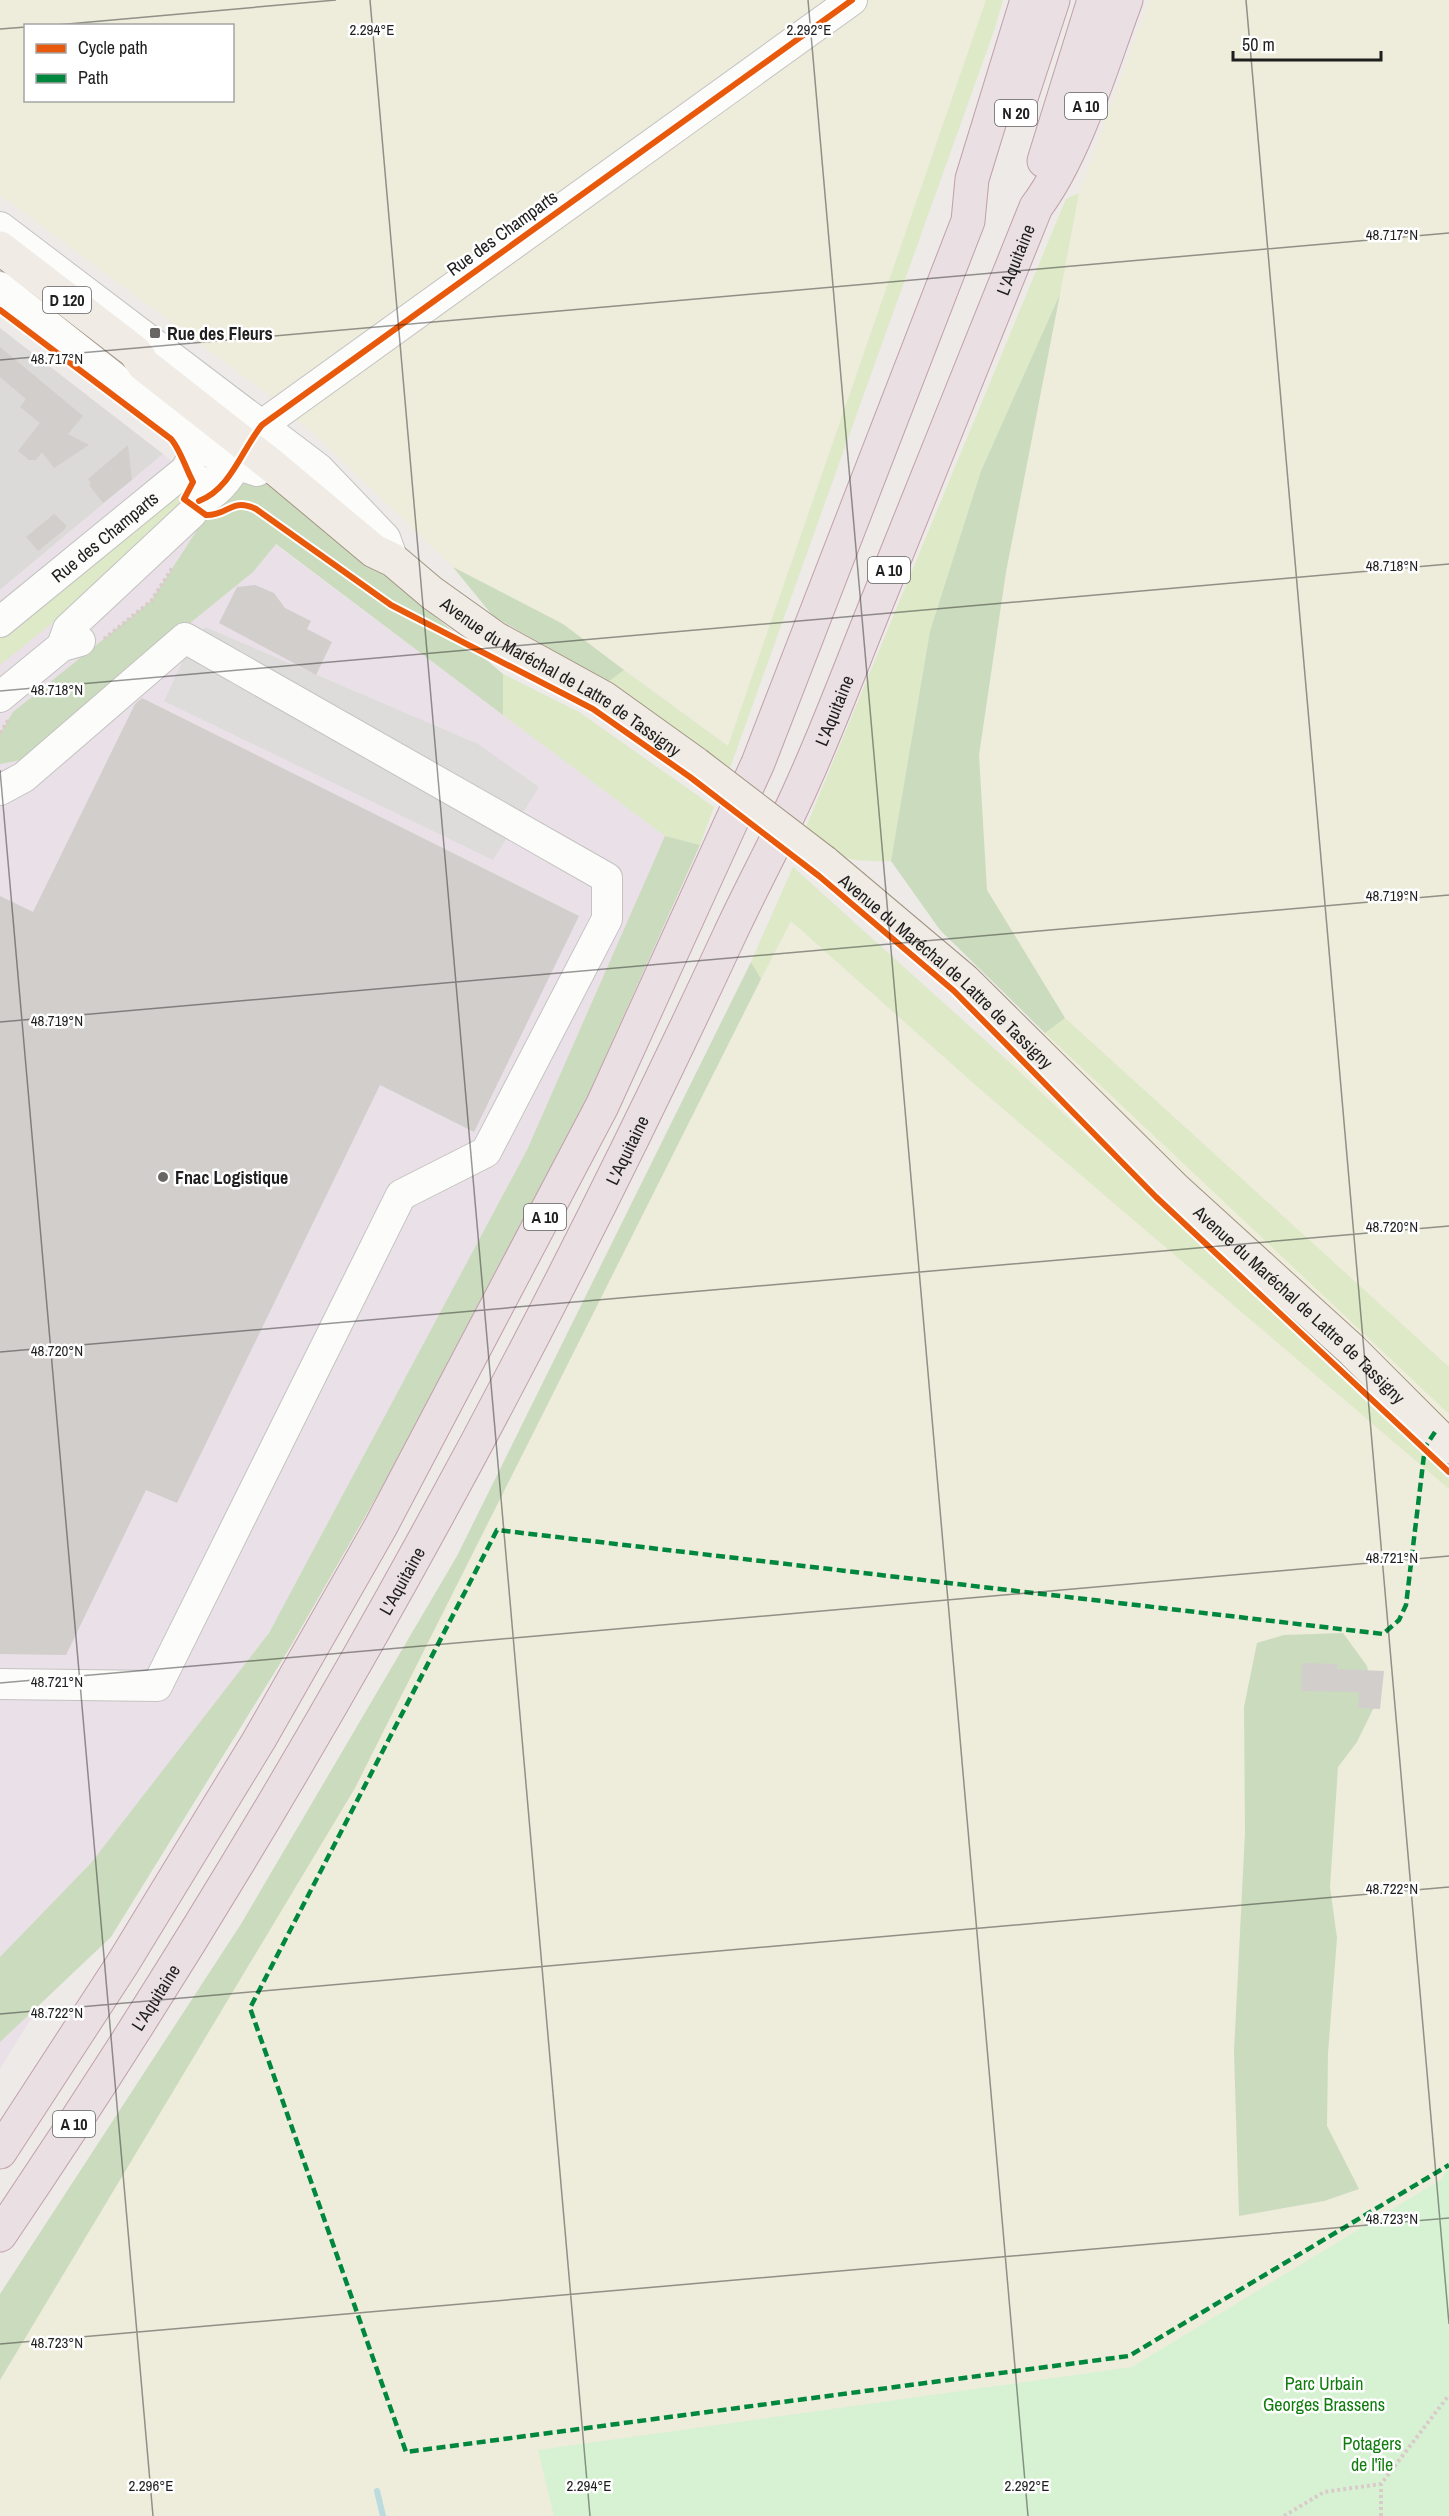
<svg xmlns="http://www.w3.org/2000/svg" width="1449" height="2516" font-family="'Archivo Narrow',sans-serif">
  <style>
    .residential { fill: #dcdad9 }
    .industrial { fill: #eae0e7 }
    .farmland { fill: #eeecdb; fill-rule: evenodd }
    .grass { fill: #dde9c7 }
    .forest { fill: #cbdbbd }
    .park { fill: #d6f2d3 }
    .parking { fill: #dddcdb }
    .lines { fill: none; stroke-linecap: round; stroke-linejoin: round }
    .stream { stroke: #bbdbdf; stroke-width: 6 }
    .building { fill: #d2cecc }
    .minor-casing { stroke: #c4c3c2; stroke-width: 32 }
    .major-casing { stroke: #a39583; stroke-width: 35 }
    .highway-casing { stroke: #c29fac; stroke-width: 35 }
    .path { stroke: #dacbca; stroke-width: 4; stroke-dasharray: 3 3; stroke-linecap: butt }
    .minor { stroke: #fcfcfb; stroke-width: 30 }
    .major { stroke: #f0ebe5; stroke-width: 33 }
    .highway { stroke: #eadfe2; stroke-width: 33 }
    .major-bridge-casing { stroke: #a39583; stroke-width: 35; stroke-linecap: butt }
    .major-bridge { stroke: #f0ebe5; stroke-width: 33 }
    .quiet { stroke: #00873e; stroke-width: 4.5; stroke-dasharray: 9 4.5; stroke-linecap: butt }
    .cycleway-casing { stroke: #fff; stroke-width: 10 }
    .cycleway { stroke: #e8590c; stroke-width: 6 }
    .ticks { fill: none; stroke: #1f1f1f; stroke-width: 1.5; stroke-opacity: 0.45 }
    .poi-dot { fill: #676665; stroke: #fff; stroke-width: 2 }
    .labels { text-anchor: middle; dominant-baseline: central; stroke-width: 5; stroke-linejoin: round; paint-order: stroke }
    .shield { fill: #fff; stroke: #626262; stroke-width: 1.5 }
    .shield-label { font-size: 16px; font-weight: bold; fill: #1f1f1f }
    .street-label { font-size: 18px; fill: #1f1f1f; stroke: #fff }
    .poi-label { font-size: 18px; font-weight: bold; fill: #1f1f1f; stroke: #fff; text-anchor: start }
    .park-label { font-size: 18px; fill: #0f7c0d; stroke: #fff }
    .ticks-label { font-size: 15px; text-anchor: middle; fill: #1f1f1f; stroke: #fff; stroke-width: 5; stroke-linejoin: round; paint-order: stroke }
  </style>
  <rect width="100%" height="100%" fill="#edeae7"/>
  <polygon class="residential" points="0,328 163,454 0,590"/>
  <polygon class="industrial" points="163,454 276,545 681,848 632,924 413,1398 0,2069 0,590"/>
  <g class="farmland">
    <path d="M0 0H986L728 746 563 624 453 567 313 433 266 393 0 195ZM26 26H232V100H26Z"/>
    <polygon points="1149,0 1449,0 1449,2164 1442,2179 1132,2367 538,2450 554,2516 0,2516 0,2360 152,2076 527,1437 791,921 980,1088 1007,1060 1064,1018 986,890 979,755 1006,572 1079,193"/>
  </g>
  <g class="grass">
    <polygon points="986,0 1003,0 995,28 730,768 608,682 624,670 728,746"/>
    <path d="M1079 193 1060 294 981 471 930 631 891 861C848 862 835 860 806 827L1066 199Z"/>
    <polygon points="184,486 188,488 178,499 184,505 154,541 0,665 0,637"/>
    <polygon points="503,674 579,712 714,807 700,845 665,836 503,715"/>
    <polygon points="793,867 1007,1060 1449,1479 1449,1489 980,1089 791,921 761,979 751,962"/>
    <polygon points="1065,1018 1449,1367 1449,1414 1045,1033"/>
  </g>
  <g class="forest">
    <polygon points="1060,294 1006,572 979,755 987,890 1065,1018 1045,1033 940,930 891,861 930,631 981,471"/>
    <polygon points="240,482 265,482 294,497 503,674 503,715 276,544 253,572 21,760 0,764 0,733 13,712 151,601 218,498"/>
    <polygon points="453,567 563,624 624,670 608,682 493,616"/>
    <polygon points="665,836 700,845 586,1100 451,1367 289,1649 111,1937 0,2042 0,1957 91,1863 269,1633 527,1150"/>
    <polygon points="751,962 761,979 355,1788 0,2380 0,2294 241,1924 457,1556"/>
    <polygon points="1343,1633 1367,1666 1375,1705 1357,1742 1338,1767 1330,1887 1337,1938 1328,2053 1327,2126 1359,2189 1324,2201 1239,2216 1234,2052 1245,1833 1244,1707 1257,1643 1284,1635"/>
  </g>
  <polygon class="park" points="1449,2164 1449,2516 554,2516 538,2450 1132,2367 1442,2179"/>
  <polygon class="parking" points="205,627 478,744 539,787 493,860 164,701 189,647"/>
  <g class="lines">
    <polyline class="stream" points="377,2491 383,2516"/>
  </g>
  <g class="building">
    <polygon points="0,347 83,416 68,434 89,445 54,468 42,452 36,460 29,460 18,451 40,423 20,407 26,399 0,377"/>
    <polygon points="128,445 132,480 103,503 89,485 91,483 88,479"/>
    <polygon points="54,514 66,525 65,529 38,551 26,537"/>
    <polygon points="255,585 274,593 285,608 311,621 307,629 332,642 316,675 219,623 237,587"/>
    <polygon points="142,698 579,916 474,1132 380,1085 177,1503 146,1490 66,1655 0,1654 0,896 33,912 135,704"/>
    <polygon points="1302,1663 1337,1664 1337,1669 1384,1671 1380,1709 1358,1708 1359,1692 1301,1691"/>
  </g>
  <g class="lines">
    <g class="minor-casing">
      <g id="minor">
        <polyline points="0,227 319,469 385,538 393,560"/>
        <polyline points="0,287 199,445 226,461 257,471"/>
        <path d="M199 501C231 489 242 449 262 425L852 0"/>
        <path id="s1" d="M0 622 186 470 199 445"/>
        <polyline points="62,646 68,629 192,513 199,501 205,482"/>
        <polyline points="0,697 62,646 80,641"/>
        <polyline points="0,790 24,777 185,638 607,878 607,919 486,1152 401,1195 157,1686 0,1684"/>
      </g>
    </g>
    <g class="major-casing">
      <g id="major">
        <path id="s2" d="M0 248 135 352 144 365 270 464 374 551 393 560 432 593 495 638 604 698 696 764"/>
        <path id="s3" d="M824 862 964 980 1175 1189 1352 1350 1449 1447"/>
      </g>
    </g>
    <g class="highway-casing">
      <g id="highway">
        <polyline points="1018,107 1053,0"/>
        <polyline points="1044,161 1094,0"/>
        <polyline points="0,2152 123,1963 259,1740 381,1526 602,1106 758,763 968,221 972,179 1027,0"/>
        <path id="s4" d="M0 2235C279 1823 520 1387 729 936 753 884 781 834 804 781 832 719 856 653 882 590 933 462 985 335 1036 207 1076 154 1102 64 1126 0"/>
      </g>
    </g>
    <g class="path">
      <polyline points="104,639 151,601 173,567"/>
      <polyline points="0,733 9,719"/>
      <polyline points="1284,2516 1324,2492 1381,2484"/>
      <polyline points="1381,2516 1381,2484 1449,2395"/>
    </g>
    <use href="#minor" class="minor"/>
    <use href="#major" class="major"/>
    <use href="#highway" class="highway"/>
    <g class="major-bridge-casing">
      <polyline id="major-bridge" points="696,764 824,862"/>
    </g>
    <use href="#major-bridge" class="major-bridge"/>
    <polyline class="quiet" points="1435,1432 1425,1447 1406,1605 1399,1620 1383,1634 497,1530 250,2008 406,2452 1129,2356 1449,2165"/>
    <g class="cycleway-casing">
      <g id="cycleway">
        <path d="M0 310 171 439C180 449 186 469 193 482L184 499 206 515C228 516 231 497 256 509L391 605 593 709 690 777 819 876 954 991 1156 1197 1449 1472"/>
        <path d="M199 501C231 489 242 449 262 425L852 0"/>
      </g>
    </g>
    <use href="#cycleway" class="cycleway"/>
  </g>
  <path class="ticks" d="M370 0 590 2516M808 0 1028 2516M1246 0 1449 2324M45 26 336 0M0 29 26 27M0 360 1449 233M0 691 1449 564M0 770 153 2516M0 1022 1449 895M0 1352 1449 1226M0 1683 1449 1556M0 2014 1449 1887M0 2344 1449 2218"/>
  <g class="poi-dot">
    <rect x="149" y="327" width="12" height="12" rx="3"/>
    <circle cx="163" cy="1177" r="6"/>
  </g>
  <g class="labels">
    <g class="shield">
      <rect x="1065" y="93" width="42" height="26" rx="4.5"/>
      <rect x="995" y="100" width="42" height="26" rx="4.5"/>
      <rect x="43" y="287" width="48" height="26" rx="4.5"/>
      <rect x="868" y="557" width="42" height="26" rx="4.5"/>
      <rect x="524" y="1204" width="42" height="26" rx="4.5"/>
      <rect x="53" y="2111" width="42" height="26" rx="4.5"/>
    </g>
    <g class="shield-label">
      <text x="1086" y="106">A 10</text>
      <text x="1016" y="113">N 20</text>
      <text x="67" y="300">D 120</text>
      <text x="889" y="570">A 10</text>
      <text x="545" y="1217">A 10</text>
      <text x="74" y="2124">A 10</text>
    </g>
    <g class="street-label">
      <text transform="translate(502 233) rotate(-36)">Rue des Champarts</text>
      <text stroke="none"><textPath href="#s4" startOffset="2226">L'Aquitaine</textPath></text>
      <text stroke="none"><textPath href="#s1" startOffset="135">Rue des Champarts</textPath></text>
      <text stroke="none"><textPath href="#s2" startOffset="708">Avenue du Maréchal de Lattre de Tassigny</textPath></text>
      <text stroke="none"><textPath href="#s4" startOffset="1740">L'Aquitaine</textPath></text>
      <text stroke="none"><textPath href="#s3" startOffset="164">Avenue du Maréchal de Lattre de Tassigny</textPath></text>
      <text stroke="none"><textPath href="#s4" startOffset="1254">L'Aquitaine</textPath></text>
      <text stroke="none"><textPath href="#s3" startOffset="650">Avenue du Maréchal de Lattre de Tassigny</textPath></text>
      <text stroke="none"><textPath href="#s4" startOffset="768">L'Aquitaine</textPath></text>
      <text stroke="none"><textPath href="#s4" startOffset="284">L'Aquitaine</textPath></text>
    </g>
    <g class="poi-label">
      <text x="167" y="333">Rue des Fleurs</text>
      <text x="175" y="1177">Fnac Logistique</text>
    </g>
    <g class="park-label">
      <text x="1324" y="2383">Parc Urbain<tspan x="1324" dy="21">Georges Brassens</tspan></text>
      <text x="1372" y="2443">Potagers<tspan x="1372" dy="21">de l'île</tspan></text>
    </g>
  </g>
  <g class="ticks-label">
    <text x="372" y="35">2.294°E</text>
    <text x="809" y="35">2.292°E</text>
    <text x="1392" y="240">48.717°N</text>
    <text x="57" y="364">48.717°N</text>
    <text x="1392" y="571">48.718°N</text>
    <text x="57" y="695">48.718°N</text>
    <text x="1392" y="901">48.719°N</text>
    <text x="57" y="1026">48.719°N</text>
    <text x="1392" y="1232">48.720°N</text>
    <text x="57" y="1356">48.720°N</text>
    <text x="1392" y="1563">48.721°N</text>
    <text x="57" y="1687">48.721°N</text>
    <text x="1392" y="1894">48.722°N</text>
    <text x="57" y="2018">48.722°N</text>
    <text x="1392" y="2224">48.723°N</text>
    <text x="57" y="2348">48.723°N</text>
    <text x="151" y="2491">2.296°E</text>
    <text x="589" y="2491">2.294°E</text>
    <text x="1027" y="2491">2.292°E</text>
  </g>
  <rect x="24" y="24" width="210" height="78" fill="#ffffff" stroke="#a5a5a5" stroke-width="1.5"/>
  <rect x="36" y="44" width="30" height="9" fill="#e8590c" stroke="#a5a5a5" stroke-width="1.5"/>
  <text x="78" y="54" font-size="18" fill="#1f1f1f">Cycle path</text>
  <rect x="36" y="74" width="30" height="9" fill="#00873e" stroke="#a5a5a5" stroke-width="1.5"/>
  <text x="78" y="84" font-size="18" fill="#1f1f1f">Path</text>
  <path d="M1233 51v9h148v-9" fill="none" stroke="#1f1f1f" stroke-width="3"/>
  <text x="1242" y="51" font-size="18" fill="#1f1f1f" stroke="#ffffff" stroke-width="4.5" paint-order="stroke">50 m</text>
</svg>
